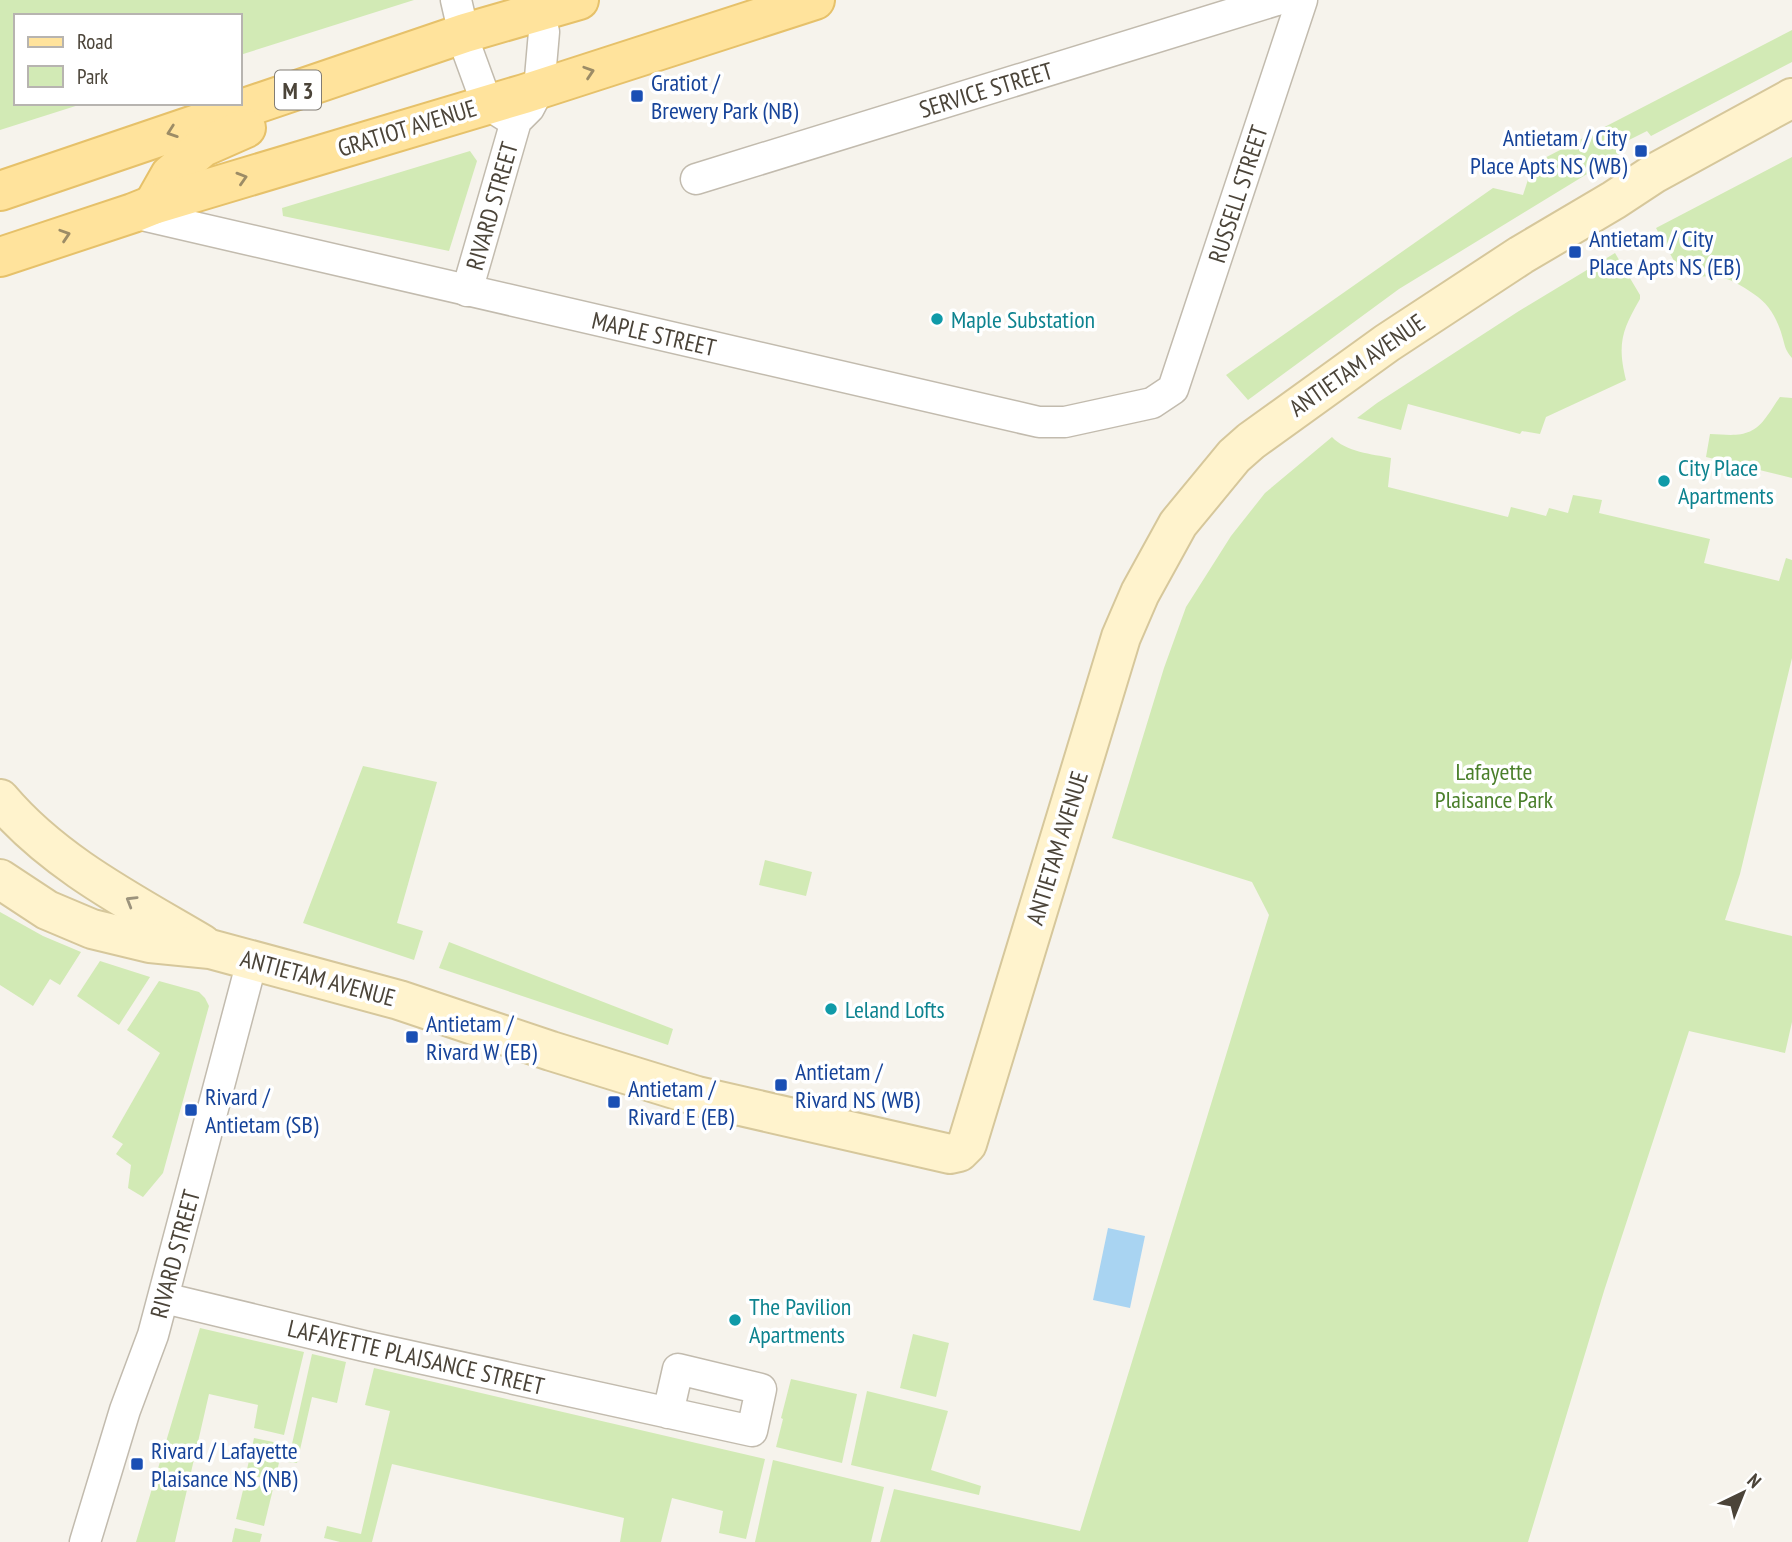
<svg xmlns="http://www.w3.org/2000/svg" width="1792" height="1542" font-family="'PT Sans Narrow',sans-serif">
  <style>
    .green { fill: #d2eab5 }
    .water { fill: #a9d4f2 }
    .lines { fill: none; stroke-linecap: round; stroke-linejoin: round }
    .street-casing { stroke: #c2bbae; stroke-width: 33 }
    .secondary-casing { stroke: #d6c79b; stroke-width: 42 }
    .primary-casing { stroke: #e6c16a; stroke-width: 42 }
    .street { stroke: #fff; stroke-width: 30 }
    .secondary { stroke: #fff3cd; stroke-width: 38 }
    .primary { stroke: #ffe39c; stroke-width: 38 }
    .oneway { stroke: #9c8c66 }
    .oneway2 { stroke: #9c937c }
    .transit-dot { fill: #1a4fb4; stroke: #fff; stroke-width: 2.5 }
    .culture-dot { fill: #0f9aa8; stroke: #fff; stroke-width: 2.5 }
    .labels { text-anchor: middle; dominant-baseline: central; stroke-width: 7; stroke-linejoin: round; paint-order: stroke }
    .shield { fill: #fff; stroke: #817c74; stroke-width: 2 }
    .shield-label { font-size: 23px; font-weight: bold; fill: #4b4439 }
    .transit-label { font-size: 24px; fill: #164399; stroke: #fff; text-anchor: start }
    .street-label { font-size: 24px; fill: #4b4439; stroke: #fff }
    .culture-label { font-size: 24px; fill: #0d838f; stroke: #fff; text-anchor: start }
    .park-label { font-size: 24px; fill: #4a7f2a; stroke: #fff }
  </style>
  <rect width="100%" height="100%" fill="#f6f3ec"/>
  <g class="green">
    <polygon points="0,0 414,0 240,55 240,16 16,16 16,103 85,103 0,130"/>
    <polygon points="1792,30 1792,62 1651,136 1647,131 1619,145 1623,152 1399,289 1248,400 1226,375 1493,188 1523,195 1533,164"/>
    <polygon points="470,151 477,161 449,251 283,216 282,208"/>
    <path d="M1792 157V358C1786 351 1785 347 1783 339 1779 323 1771 307 1758 297 1747 289 1734 280 1720 277 1703 273 1693 283 1679 270L1656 228Z"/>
    <path d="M1615 253 1640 295V299C1622 330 1617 344 1626 380L1546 417 1540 434 1522 431 1520 434 1408 404 1401 430 1357 418 1377 403 1519 311Z"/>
    <path d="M1780 397 1792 398V478L1706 457 1710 434C1735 435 1751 439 1767 416 1772 410 1775 403 1780 397Z"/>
    <path d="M1332 437C1346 452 1372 454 1391 458L1388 487 1508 517 1511 507 1546 516 1549 508 1568 513 1573 495 1602 500 1599 513 1710 539 1704 563 1779 581 1786 558 1792 560V658L1740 874 1725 920 1792 936V1022L1785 1053 1689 1031 1604 1291 1528 1542H880L894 1489 1080 1531 1269 915 1252 882 1112 838 1164 668 1186 607 1231 536 1265 493Z"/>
    <polygon points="363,766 437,782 397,923 423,931 414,960 303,923"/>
    <polygon points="765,860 812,872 806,896 759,885"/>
    <polygon points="0,912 43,936 81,952 60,985 50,979 33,1006 0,985"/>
    <polygon points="449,942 673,1029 668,1045 439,968"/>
    <polygon points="100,961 150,977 119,1025 77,996"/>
    <polygon points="159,981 199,992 205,998 209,1006 163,1173 143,1197 128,1188 131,1165 116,1154 123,1144 112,1137 160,1053 127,1030"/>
    <polygon points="200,1328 304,1352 284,1435 254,1428 258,1405 209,1394 175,1542 136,1542"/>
    <polygon points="913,1334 949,1343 936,1397 900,1388"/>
    <polygon points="312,1354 346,1362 337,1403 312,1397 297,1463 288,1462"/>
    <polygon points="374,1368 765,1459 746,1539 719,1533 723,1511 672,1498 661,1542 620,1542 624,1518 392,1464 372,1542 340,1542 324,1538 327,1526 361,1534 390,1411 365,1405"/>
    <polygon points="791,1379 857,1394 842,1463 776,1447 783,1419 781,1418"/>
    <polygon points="867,1391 948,1411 931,1470 981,1486 979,1495 851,1465"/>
    <polygon points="254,1438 283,1444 275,1481 246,1474"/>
    <polygon points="773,1460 884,1487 871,1542 755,1542"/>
    <polygon points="245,1482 273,1489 264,1526 236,1519"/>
    <polygon points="235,1528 262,1534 260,1542 232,1542"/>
  </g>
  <polygon class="water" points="1108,1228 1145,1236 1130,1308 1093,1300"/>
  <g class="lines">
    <g class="street-casing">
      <g id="street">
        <polyline points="456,0 468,52 487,104 506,116"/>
        <polyline points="696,179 1277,0"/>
        <polyline points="133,213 1039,422 1065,422 1152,403 1173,389 1302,0"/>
        <polyline points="467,291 516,121 529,108 539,89 544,32 537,0"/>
        <polyline points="164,1298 364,1346 752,1431 761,1389 678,1369 668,1413"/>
        <polyline points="85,1542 125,1410 153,1335 252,961"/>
      </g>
    </g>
    <g class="secondary-casing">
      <g id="secondary">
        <path d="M0 799C54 863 131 902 202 944"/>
        <polyline points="0,879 47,910 92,929 150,943 210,949 399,1000 551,1051 697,1096 950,1154 959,1152 967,1144 1121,637 1140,593 1178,524 1234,456 1251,441 1387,343 1521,255 1614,200 1655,173 1792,98"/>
      </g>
    </g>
    <g class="primary-casing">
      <g id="primary">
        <polyline points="0,191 465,33 579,0"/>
        <polyline points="153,205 170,175 203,147 246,128"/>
        <polyline points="0,257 133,213 153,205 524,94 815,0"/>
      </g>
    </g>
    <use href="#street" class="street"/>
    <use href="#secondary" class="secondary"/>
    <use href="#primary" class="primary"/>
  </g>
  <defs><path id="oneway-chevron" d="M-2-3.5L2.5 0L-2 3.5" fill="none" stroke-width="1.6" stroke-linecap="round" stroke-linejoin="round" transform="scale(1.75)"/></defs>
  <g class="oneway">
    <use href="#oneway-chevron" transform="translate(589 72) rotate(-18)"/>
    <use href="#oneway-chevron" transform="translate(172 132) rotate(161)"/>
    <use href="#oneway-chevron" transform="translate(242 178) rotate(-17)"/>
    <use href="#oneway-chevron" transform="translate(65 235) rotate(-18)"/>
  </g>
  <use class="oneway2" href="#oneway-chevron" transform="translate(131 901) rotate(-149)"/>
  <g class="transit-dot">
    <rect x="630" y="89" width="14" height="14" rx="3.5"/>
    <rect x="1634" y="144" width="14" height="14" rx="3.5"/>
    <rect x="1568" y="245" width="14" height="14" rx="3.5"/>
    <rect x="405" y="1030" width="14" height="14" rx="3.5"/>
    <rect x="774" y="1078" width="14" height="14" rx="3.5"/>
    <rect x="607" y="1095" width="14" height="14" rx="3.5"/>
    <rect x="184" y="1103" width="14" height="14" rx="3.5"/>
    <rect x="130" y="1457" width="14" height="14" rx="3.5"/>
  </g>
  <g class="culture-dot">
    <circle cx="937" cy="319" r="7"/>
    <circle cx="1664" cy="481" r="7"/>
    <circle cx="831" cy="1009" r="7"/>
    <circle cx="735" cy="1320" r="7"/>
  </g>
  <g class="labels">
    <rect class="shield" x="275" y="70.5" width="46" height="39" rx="5"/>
    <g class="shield-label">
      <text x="298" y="90">M 3</text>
    </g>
    <g class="transit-label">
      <text x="651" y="82">Gratiot /<tspan x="651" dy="28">Brewery Park (NB)</tspan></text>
      <text x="1627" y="137" text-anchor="end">Antietam / City<tspan x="1627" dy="28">Place Apts NS (WB)</tspan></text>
      <text x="1589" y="238">Antietam / City<tspan x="1589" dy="28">Place Apts NS (EB)</tspan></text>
      <text x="426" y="1023">Antietam /<tspan x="426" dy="28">Rivard W (EB)</tspan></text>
      <text x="795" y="1071">Antietam /<tspan x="795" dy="28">Rivard NS (WB)</tspan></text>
      <text x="628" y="1088">Antietam /<tspan x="628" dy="28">Rivard E (EB)</tspan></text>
      <text x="205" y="1096">Rivard /<tspan x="205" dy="28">Antietam (SB)</tspan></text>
      <text x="151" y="1450">Rivard / Lafayette<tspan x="151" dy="28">Plaisance NS (NB)</tspan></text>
    </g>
    <g class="street-label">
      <text transform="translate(986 90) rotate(-17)">SERVICE STREET</text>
      <text transform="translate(407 128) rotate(-17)">GRATIOT AVENUE</text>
      <text transform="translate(1238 194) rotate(-72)">RUSSELL STREET</text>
      <text transform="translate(492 206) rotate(-74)">RIVARD STREET</text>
      <text transform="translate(654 334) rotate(13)">MAPLE STREET</text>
      <text transform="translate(1357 365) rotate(-35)">ANTIETAM AVENUE</text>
      <text transform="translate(1057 848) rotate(-73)">ANTIETAM AVENUE</text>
      <text transform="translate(318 978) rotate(15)">ANTIETAM AVENUE</text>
      <text transform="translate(175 1254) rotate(-75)">RIVARD STREET</text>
      <text transform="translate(416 1357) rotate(13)">LAFAYETTE PLAISANCE STREET</text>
    </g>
    <g class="culture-label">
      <text x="951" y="319">Maple Substation</text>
      <text x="1678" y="467">City Place<tspan x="1678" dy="28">Apartments</tspan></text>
      <text x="845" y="1009">Leland Lofts</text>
      <text x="749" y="1306">The Pavilion<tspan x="749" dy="28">Apartments</tspan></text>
    </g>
    <g class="park-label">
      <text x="1494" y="771">Lafayette<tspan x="1494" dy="28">Plaisance Park</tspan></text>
    </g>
  </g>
  <rect x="14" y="14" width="228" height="91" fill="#ffffff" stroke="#b7b4b0" stroke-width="2"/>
  <rect x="28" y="37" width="35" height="10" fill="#ffe39c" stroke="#b7b4b0" stroke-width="2"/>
  <text x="77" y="49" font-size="21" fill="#4b4439">Road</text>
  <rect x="28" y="66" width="35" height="21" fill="#d2eab5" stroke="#b7b4b0" stroke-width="2"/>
  <text x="77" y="84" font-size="21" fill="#4b4439">Park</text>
  <g transform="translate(1743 1493) rotate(43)" stroke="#ffffff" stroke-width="5" paint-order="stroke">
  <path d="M0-5L12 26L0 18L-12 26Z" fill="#4b4439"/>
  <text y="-10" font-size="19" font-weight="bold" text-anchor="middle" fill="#4b4439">N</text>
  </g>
</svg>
